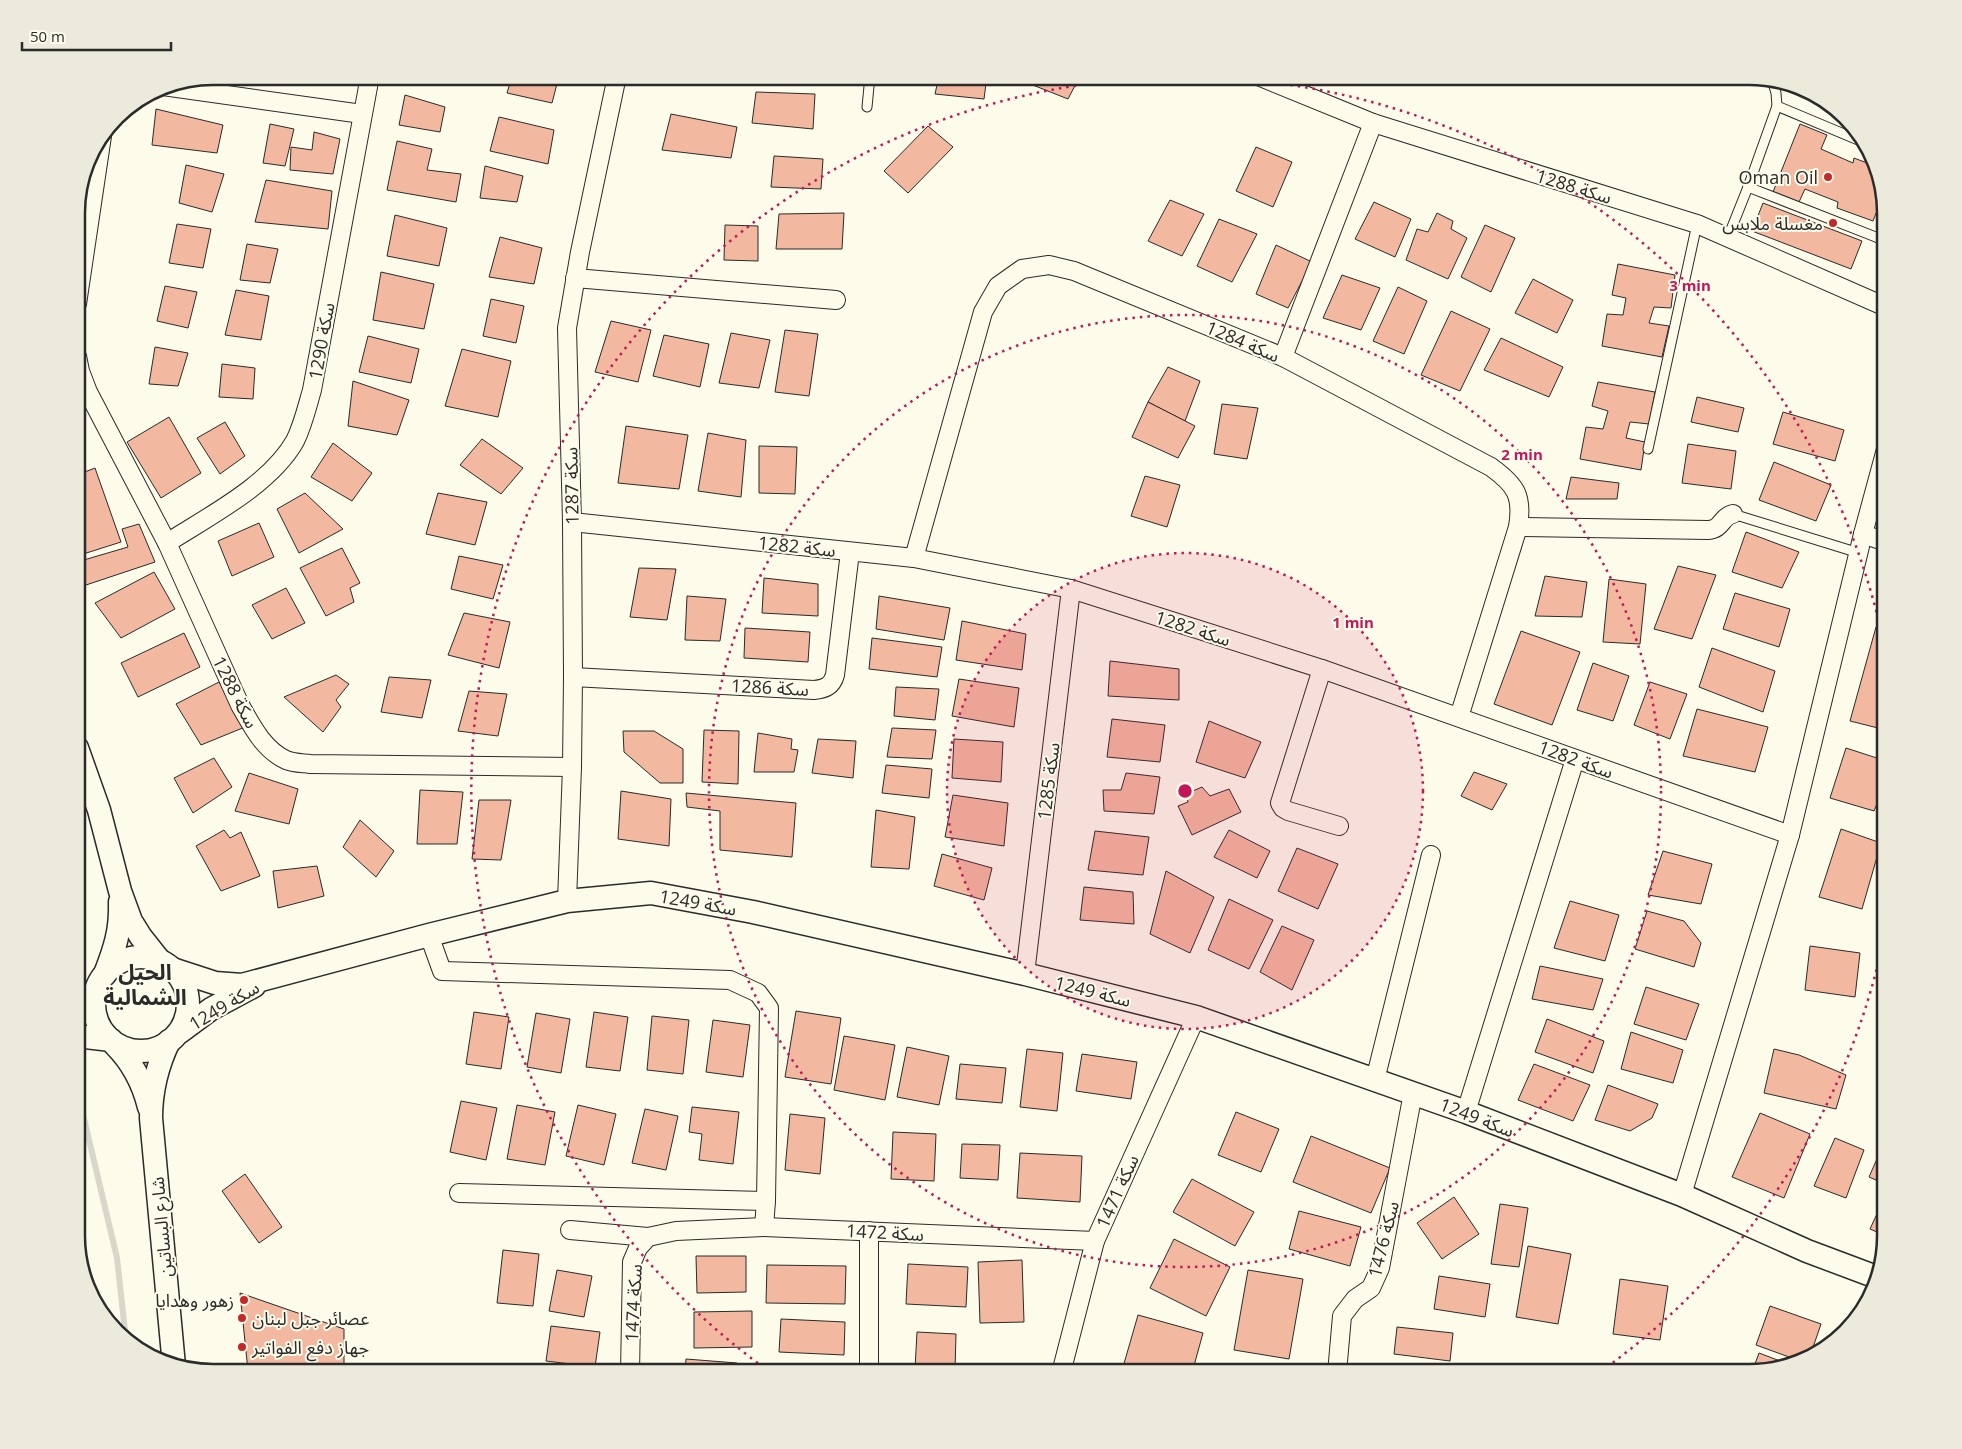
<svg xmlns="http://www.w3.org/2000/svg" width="1962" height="1449" font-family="'Open Sans','Noto Sans Arabic',sans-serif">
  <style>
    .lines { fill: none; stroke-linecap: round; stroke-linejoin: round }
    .stream { stroke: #d8d7c9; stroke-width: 6 }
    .building { fill: #f2b8a0; stroke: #2b2b2b }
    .service-casing { stroke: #2b2b2b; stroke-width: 11 }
    .minor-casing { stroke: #2b2b2b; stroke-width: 20 }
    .tertiary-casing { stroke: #2b2b2b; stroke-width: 25 }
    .service { stroke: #fdfbea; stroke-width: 9 }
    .minor { stroke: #fdfbea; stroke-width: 18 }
    .tertiary { stroke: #fdfbea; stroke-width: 22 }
    .ring { fill: none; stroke: #c2185b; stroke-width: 2.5; stroke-dasharray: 2.5 5 }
    .poi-dot { fill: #c62828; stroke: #fdfbea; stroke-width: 2 }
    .labels { text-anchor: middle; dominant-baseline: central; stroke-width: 4; stroke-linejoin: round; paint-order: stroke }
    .poi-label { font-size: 18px; fill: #2b2b2b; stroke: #fdfbea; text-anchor: end }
    .street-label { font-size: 18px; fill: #2b2b2b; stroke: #fdfbea }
    .district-label { font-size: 22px; font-weight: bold; fill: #2b2b2b; stroke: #fdfbea }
    .rim { fill: none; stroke: #2b2b2b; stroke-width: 2.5 }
    .centre { fill: #c2185b; stroke: #fdfbea; stroke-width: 2.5 }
    .ring-label { font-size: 15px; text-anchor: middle; font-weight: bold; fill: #c2185b; stroke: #fdfbea; stroke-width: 4; stroke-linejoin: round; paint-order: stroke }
  </style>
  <rect width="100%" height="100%" fill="#fdfbea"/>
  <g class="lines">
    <polyline class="stream" points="77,1089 117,1258 126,1340"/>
  </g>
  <g class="building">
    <polygon points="512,76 559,76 552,103 507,93"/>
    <polygon points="939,76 987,76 984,99 935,94"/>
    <polygon points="1010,76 1080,76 1068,99"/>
    <polygon points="756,92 815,94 813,129 752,123"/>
    <polygon points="405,95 445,107 440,132 399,125"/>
    <polygon points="156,109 223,125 217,153 152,145"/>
    <polygon points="671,114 737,127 731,158 662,150"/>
    <polygon points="499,117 554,130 548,164 490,151"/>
    <polygon points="270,124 294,129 285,166 263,163"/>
    <polygon points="1800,124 1827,135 1821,149 1853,163 1854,158 1875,166 1882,198 1873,221 1837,208 1838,202 1805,189 1799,202 1773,192"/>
    <polygon points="928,126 953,147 908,193 884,171"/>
    <polygon points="314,132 340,139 333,174 290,170 291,147 312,150"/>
    <polygon points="397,141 432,149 427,170 461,174 456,202 387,190"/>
    <polygon points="1256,147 1292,162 1273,207 1236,191"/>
    <polygon points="774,156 823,159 821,189 771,187"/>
    <polygon points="186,165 224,174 212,212 179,203"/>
    <polygon points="485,166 523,176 517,202 480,198"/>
    <polygon points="266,180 332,191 328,229 255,222"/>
    <polygon points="1170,200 1204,214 1182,256 1148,241"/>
    <polygon points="1374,202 1411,219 1395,257 1355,239"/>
    <polygon points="1763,203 1862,241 1851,269 1752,231"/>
    <polygon points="844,213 842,249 776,249 779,214"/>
    <polygon points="1437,213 1453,221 1451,229 1467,238 1448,279 1406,260 1417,229 1428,232"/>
    <polygon points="395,215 447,228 439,266 387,256"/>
    <polygon points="1219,219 1257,234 1232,282 1197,266"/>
    <polygon points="177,224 211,229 203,268 169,263"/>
    <polygon points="725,225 758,226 758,261 724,260"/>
    <polygon points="1485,225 1515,238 1491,292 1461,277"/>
    <polygon points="500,237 542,248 534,284 489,277"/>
    <polygon points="247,244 278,249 270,283 240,280"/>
    <polygon points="1276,245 1312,262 1288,308 1256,294"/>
    <polygon points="1618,264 1675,275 1671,308 1654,307 1649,323 1669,326 1662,357 1602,346 1607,314 1623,315 1626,298 1612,295"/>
    <polygon points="381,272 434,284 424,329 373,320"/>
    <polygon points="1342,275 1380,288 1361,330 1323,318"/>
    <polygon points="1533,279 1573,300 1557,333 1515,313"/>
    <polygon points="165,286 197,292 188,328 157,321"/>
    <polygon points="1398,287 1427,301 1404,354 1373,341"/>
    <polygon points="236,290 269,296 261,340 225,335"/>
    <polygon points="491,299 524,306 516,343 483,336"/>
    <polygon points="1451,311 1490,329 1460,391 1421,375"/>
    <polygon points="611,321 651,330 638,382 595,372"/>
    <polygon points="785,330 818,334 809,396 775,392"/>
    <polygon points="731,333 770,340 759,388 719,383"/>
    <polygon points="664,335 709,344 700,387 653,376"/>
    <polygon points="368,336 419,349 411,383 359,372"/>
    <polygon points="1501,338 1563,367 1549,397 1484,370"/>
    <polygon points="155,347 188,353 178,386 149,384"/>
    <polygon points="462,349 511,361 498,417 445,406"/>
    <polygon points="222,364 255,368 253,399 219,397"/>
    <polygon points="1168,367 1200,381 1185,421 1148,402"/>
    <polygon points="353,381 409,400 397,435 348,426"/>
    <polygon points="1598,382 1655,392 1649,424 1630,422 1626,438 1645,442 1641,470 1580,459 1586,427 1603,429 1608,411 1592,406"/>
    <polygon points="1697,397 1744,408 1738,432 1691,422"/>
    <polygon points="1148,402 1195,426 1178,458 1132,437"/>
    <polygon points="1222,404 1258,408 1247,459 1214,454"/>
    <polygon points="1783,412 1844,430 1835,461 1773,444"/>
    <polygon points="169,417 201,473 161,498 127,442"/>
    <polygon points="225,422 245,456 220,474 197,438"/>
    <polygon points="626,426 688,435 679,489 618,483"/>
    <polygon points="708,433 746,440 741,497 698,491"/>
    <polygon points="482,439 523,468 501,494 460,465"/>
    <polygon points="333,443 372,473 352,501 311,477"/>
    <polygon points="1688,444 1736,451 1731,489 1682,483"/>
    <polygon points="759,446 797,447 795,494 759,493"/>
    <polygon points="1774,462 1831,485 1816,521 1759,500"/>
    <polygon points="95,468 121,542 77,556 77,475"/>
    <polygon points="1145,476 1180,485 1167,527 1131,516"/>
    <polygon points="1571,477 1619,483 1617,499 1566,499"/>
    <polygon points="305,493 343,529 299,553 277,509"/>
    <polygon points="438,493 487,502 475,545 426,534"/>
    <polygon points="259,523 274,557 232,576 218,541"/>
    <polygon points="139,524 155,562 77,588 77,562 128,547 122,529"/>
    <polygon points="1746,532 1799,552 1782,588 1732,572"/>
    <polygon points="342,548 360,583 350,588 354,602 326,616 300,568"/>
    <polygon points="459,556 503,565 493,599 451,589"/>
    <polygon points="1678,566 1716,575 1692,639 1654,629"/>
    <polygon points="639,568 676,569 667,620 630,617"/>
    <polygon points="154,572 175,609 121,638 95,603"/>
    <polygon points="1545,576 1587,582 1582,617 1535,616"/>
    <polygon points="764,578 818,584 818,616 762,613"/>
    <polygon points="1609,579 1646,584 1640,644 1603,642"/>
    <polygon points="286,588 305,623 272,639 252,605"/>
    <polygon points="1735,593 1790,609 1779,647 1723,629"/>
    <polygon points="687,596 726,599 720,641 685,640"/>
    <polygon points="879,596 950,608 944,640 876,629"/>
    <polygon points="464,613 510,622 499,668 448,655"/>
    <polygon points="962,621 1026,634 1022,670 956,660"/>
    <polygon points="1876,627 1886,631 1886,730 1850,721"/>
    <polygon points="745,628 810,632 808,662 744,658"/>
    <polygon points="1521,631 1580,652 1552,725 1494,704"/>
    <polygon points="184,633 200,667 138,697 121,663"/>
    <polygon points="872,638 942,647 937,677 869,669"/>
    <polygon points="1712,648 1775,671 1763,712 1699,687"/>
    <polygon points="1110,661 1179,669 1179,700 1108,696"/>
    <polygon points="1593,663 1629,676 1613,721 1577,710"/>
    <polygon points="336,675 349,684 336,700 341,707 323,732 284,697"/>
    <polygon points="389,677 431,680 422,718 381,712"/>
    <polygon points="959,679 1019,688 1014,727 952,716"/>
    <polygon points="219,682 245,727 201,745 176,704"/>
    <polygon points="1650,682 1687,694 1670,739 1634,725"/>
    <polygon points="896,687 939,689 935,720 894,716"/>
    <polygon points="469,691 507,694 498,736 458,731"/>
    <polygon points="1697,709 1768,727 1755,772 1683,756"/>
    <polygon points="1112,719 1165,725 1160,762 1107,757"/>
    <polygon points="1209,721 1261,742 1245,778 1196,762"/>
    <polygon points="892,728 936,730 932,759 887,757"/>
    <polygon points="704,730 739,731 738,784 702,782"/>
    <polygon points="623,731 654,731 683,749 683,783 660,783 624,752"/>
    <polygon points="758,733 792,739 791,749 798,750 794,772 754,772"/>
    <polygon points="818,739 856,741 853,778 812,773"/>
    <polygon points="954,739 1003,742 1001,782 952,778"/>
    <polygon points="1846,748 1886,761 1886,782 1874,811 1830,798"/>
    <polygon points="214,758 232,787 193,813 174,778"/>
    <polygon points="886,765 932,769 929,798 882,793"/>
    <polygon points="1474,772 1507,784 1492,810 1461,796"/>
    <polygon points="249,773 298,789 289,824 235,811"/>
    <polygon points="1126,773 1160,777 1154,814 1104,811 1103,790 1121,790"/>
    <polygon points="1202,787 1210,796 1229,789 1241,812 1192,835 1178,806 1188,802 1186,794"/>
    <polygon points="420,790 463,792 457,844 417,844"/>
    <polygon points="621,791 671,799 669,846 618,839"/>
    <polygon points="686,793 796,803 792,857 720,850 720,811 687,807"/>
    <polygon points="953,795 1008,803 1004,846 945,837"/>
    <polygon points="479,800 511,800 501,860 472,859"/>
    <polygon points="876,810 915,817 909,869 871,867"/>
    <polygon points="360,820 394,851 376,877 343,847"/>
    <polygon points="1841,829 1881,843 1862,909 1819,897"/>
    <polygon points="224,830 230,838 241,832 260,876 221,891 196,846"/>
    <polygon points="1229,830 1270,851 1257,878 1214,857"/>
    <polygon points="1095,831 1149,837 1143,875 1088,870"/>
    <polygon points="1297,848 1338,864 1318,909 1278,891"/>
    <polygon points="1663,851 1712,864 1701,904 1648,895"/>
    <polygon points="942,854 992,868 984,900 934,886"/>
    <polygon points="317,866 324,896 278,908 273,871"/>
    <polygon points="1166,871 1214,897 1190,953 1150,934"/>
    <polygon points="1084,887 1133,892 1134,924 1080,920"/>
    <polygon points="1229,899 1273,920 1249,969 1208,950"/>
    <polygon points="1570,901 1619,915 1605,961 1554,948"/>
    <polygon points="1647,911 1684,921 1701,943 1694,967 1635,949"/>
    <polygon points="1282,926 1314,940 1292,990 1260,972"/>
    <polygon points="1810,946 1860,953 1855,997 1805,990"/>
    <polygon points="1540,966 1603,979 1593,1010 1532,999"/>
    <polygon points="1646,987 1699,1004 1686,1040 1634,1024"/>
    <polygon points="796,1011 841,1018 831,1084 785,1077"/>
    <polygon points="474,1012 509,1017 501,1069 466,1064"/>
    <polygon points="594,1012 628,1017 620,1071 586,1067"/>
    <polygon points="536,1013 570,1019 561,1073 527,1067"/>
    <polygon points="652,1016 689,1020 683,1074 647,1070"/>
    <polygon points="1547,1019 1604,1041 1593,1073 1535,1052"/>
    <polygon points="713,1020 750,1025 743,1077 706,1072"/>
    <polygon points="1631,1032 1683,1050 1673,1083 1621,1069"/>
    <polygon points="844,1036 895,1045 885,1100 834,1090"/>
    <polygon points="907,1047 949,1056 939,1105 897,1097"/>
    <polygon points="1027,1049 1063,1053 1057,1111 1020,1107"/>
    <polygon points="1774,1049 1799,1055 1846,1075 1836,1109 1764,1093"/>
    <polygon points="1082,1054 1137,1062 1131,1099 1076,1091"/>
    <polygon points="960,1064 1006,1068 1002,1103 956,1099"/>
    <polygon points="1534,1064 1590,1085 1573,1121 1518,1100"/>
    <polygon points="1608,1085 1658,1104 1652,1118 1630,1131 1595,1120"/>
    <polygon points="461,1101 497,1108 486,1160 450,1152"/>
    <polygon points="517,1105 555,1112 545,1165 507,1159"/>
    <polygon points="578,1105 616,1114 604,1165 566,1156"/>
    <polygon points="692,1107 739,1112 733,1164 699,1160 702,1134 689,1132"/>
    <polygon points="645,1109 678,1116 666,1170 632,1163"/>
    <polygon points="1236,1112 1279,1129 1261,1172 1218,1155"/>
    <polygon points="1760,1113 1810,1134 1784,1198 1732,1177"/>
    <polygon points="790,1114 825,1118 820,1174 785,1170"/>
    <polygon points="893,1132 936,1134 934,1181 891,1179"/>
    <polygon points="1311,1136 1390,1168 1371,1213 1293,1182"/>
    <polygon points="1835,1138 1864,1150 1846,1198 1814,1186"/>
    <polygon points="1884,1143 1886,1144 1886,1182 1883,1183 1869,1177"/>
    <polygon points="962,1144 1000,1145 998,1180 960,1178"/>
    <polygon points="1020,1153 1082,1156 1080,1202 1017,1198"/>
    <polygon points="245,1174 282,1227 259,1243 222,1191"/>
    <polygon points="1192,1179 1254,1212 1235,1246 1173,1212"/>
    <polygon points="1886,1194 1886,1236 1870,1229"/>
    <polygon points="1454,1197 1479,1234 1442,1259 1417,1223"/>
    <polygon points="1500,1204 1528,1208 1519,1267 1491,1264"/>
    <polygon points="1299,1211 1361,1227 1350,1266 1289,1249"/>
    <polygon points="1174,1239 1230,1267 1206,1316 1150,1288"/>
    <polygon points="1528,1246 1571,1254 1558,1324 1516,1317"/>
    <polygon points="503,1250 539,1254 533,1306 497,1303"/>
    <polygon points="696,1256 746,1256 746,1292 697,1293"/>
    <polygon points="1022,1260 1024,1322 980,1323 978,1262"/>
    <polygon points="908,1264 968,1267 966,1307 906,1304"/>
    <polygon points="767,1265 846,1266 845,1304 766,1303"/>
    <polygon points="557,1270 592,1276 584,1317 549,1311"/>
    <polygon points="1248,1270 1303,1279 1289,1359 1234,1350"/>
    <polygon points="1439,1276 1490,1284 1485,1317 1434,1309"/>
    <polygon points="1620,1279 1668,1286 1660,1340 1613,1334"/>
    <polygon points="240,1293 344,1329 344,1368 248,1371"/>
    <polygon points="1770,1306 1821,1324 1809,1359 1800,1361 1756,1345"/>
    <polygon points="752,1311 752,1347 694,1348 694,1312"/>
    <polygon points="1138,1315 1203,1333 1192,1373 1145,1373 1123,1367"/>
    <polygon points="781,1319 845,1322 844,1355 779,1352"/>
    <polygon points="551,1326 600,1332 595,1367 546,1361"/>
    <polygon points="1397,1327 1453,1333 1450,1361 1394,1354"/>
    <polygon points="917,1332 956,1334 955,1371 915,1369"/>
    <polygon points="1759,1353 1788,1364 1752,1372"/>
    <polygon points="686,1359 737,1363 736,1373 685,1373"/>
    <polygon points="1242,1367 1264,1373 1241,1373"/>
  </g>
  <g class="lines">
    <g class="service-casing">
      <g id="service">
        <polyline points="1772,80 1776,93 1777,106 1748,187 1886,241"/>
        <polyline points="1777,106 1863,142"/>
        <polyline points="867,107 870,76"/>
        <polyline points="1728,237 1748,187"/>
        <polyline points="1879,239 1886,222"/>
        <polyline points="1648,449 1697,224"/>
        <polyline points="1733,514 1859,553"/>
      </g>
    </g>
    <g class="minor-casing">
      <g id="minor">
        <polyline points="1258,76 1373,123 1697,224 1886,307"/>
        <polyline points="163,86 362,114"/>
        <polyline points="575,278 836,300"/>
        <polyline points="77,304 102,136"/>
        <path d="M77 356 80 371 88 392 167 543 240 705C252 726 263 749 286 760 293 763 302 763 310 764L572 767"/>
        <polyline points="1283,357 1373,123"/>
        <polyline points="572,522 914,558 1071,589 1322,669 1790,835"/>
        <path d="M1518 527 1708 530C1723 529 1721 516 1733 514"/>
        <polyline points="1863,534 1886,542"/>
        <path d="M167 543C209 516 270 485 295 441 303 425 307 407 312 390L370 76"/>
        <path d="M914 558 983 312 998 286 1022 269 1049 265 1074 271 1283 357 1491 467C1516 485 1523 496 1518 527L1459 717"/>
        <polyline points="1322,669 1280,803 1283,808 1288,811 1339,826"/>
        <path d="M573 677 814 690C825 689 832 686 835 675L850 552"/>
        <polyline points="567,901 572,767 573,677 572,522 567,328 580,252 617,76"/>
        <polyline points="429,935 442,971 730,980 758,993 769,1008 766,1201 764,1227"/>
        <polyline points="1025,974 1071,589"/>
        <polyline points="1375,1080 1431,855"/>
        <polyline points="1466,1112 1575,759"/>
        <polyline points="459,1193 766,1201"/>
        <polyline points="1682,1195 1790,835 1863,534 1886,449"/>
        <polyline points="570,1230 648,1237"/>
        <polyline points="869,1231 869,1373"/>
        <polyline points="630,1373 632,1262 638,1248 648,1237 676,1231 764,1227 1095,1241"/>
        <polyline points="1061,1373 1095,1241 1196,1017"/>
        <polyline points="1337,1373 1342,1316 1355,1299 1371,1288 1380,1268 1413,1093"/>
      </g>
    </g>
    <g class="tertiary-casing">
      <g id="tertiary">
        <polyline points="77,748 99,810 120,891 131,921 141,937 160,961"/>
        <circle cx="141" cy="1004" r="47"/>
        <polyline points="172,969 215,983 242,985 429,935 567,901 651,893 753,912 1025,974 1196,1017 1466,1112 1682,1195 1807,1251 1879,1278"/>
        <path d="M105 974C115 948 121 930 120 902"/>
        <polyline points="180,1032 211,1009 254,986"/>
        <polyline points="77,1036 111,1040"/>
        <path d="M169 1041C157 1066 151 1090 151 1118L174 1366"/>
        <path d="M115 1045C132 1062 143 1083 149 1107"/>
      </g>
    </g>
    <use href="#service" class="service"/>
    <use href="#minor" class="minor"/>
    <use href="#tertiary" class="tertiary"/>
  </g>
  <circle cx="1185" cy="791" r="238" fill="#c2185b" fill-opacity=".12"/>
  <g class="ring">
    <circle cx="1185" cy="791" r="238"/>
    <circle cx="1185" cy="791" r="476"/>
    <path d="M1885 933A714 714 0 0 1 1600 1372M770 1372A714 714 0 1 1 1885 649"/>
  </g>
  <g class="poi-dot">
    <circle cx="1828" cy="177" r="5"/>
    <circle cx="1833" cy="223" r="5"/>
    <circle cx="244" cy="1300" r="5"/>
    <circle cx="242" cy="1318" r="5"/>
    <circle cx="242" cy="1347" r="5"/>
  </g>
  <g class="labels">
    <g class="poi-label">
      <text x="1818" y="177">Oman Oil</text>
      <text x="1823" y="223">مغسلة ملابس</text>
      <text x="234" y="1300">زهور وهدايا</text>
      <text x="252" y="1318" text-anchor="start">عصائر جبل لبنان</text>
      <text x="252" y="1347" text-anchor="start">جهاز دفع الفواتير</text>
    </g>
    <g class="street-label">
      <text transform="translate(1574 186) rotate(17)">سكة 1288</text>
      <text transform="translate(321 341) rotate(-80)">سكة 1290</text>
      <text transform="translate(1243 341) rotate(23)">سكة 1284</text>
      <text transform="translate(571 486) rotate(-91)">سكة 1287</text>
      <text transform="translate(797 546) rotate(6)">سكة 1282</text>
      <text transform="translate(1193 628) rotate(18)">سكة 1282</text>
      <text transform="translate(770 687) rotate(3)">سكة 1286</text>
      <text transform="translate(236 692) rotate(63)">سكة 1288</text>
      <text transform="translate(1576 759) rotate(20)">سكة 1282</text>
      <text transform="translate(1048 781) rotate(-83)">سكة 1285</text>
      <text transform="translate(698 902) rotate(10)">سكة 1249</text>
      <text transform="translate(1093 991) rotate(14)">سكة 1249</text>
      <text transform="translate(224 1005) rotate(-31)">سكة 1249</text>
      <text transform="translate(1477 1117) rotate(21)">سكة 1249</text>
      <text transform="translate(1117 1191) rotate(-66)">سكة 1471</text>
      <text transform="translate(161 1227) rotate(-95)">شارع البساتين</text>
      <text transform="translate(885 1232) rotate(3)">سكة 1472</text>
      <text transform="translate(1383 1239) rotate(-76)">سكة 1476</text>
      <text transform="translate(633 1303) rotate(-87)">سكة 1474</text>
    </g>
    <g class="district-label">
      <text x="145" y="971">الحيل<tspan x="145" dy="25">الشمالية</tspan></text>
    </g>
  </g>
  <path d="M0 0H1962V1449H0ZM213 85H1749A128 128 0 0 1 1877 213V1236A128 128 0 0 1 1749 1364H213A128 128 0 0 1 85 1236V213A128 128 0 0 1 213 85Z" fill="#eceadb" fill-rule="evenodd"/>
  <path class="rim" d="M213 85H1749A128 128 0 0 1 1877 213V1236A128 128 0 0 1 1749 1364H213A128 128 0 0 1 85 1236V213A128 128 0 0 1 213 85Z"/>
  <circle cx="1185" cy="791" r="8" class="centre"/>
  <g class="ring-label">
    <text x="1690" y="291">3 min</text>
    <text x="1522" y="460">2 min</text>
    <text x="1353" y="628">1 min</text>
  </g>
  <path d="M22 42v8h149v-8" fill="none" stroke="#2b2b2b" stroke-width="2.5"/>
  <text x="30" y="42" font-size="15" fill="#2b2b2b" stroke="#fdfbea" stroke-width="4" paint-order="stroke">50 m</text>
</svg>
